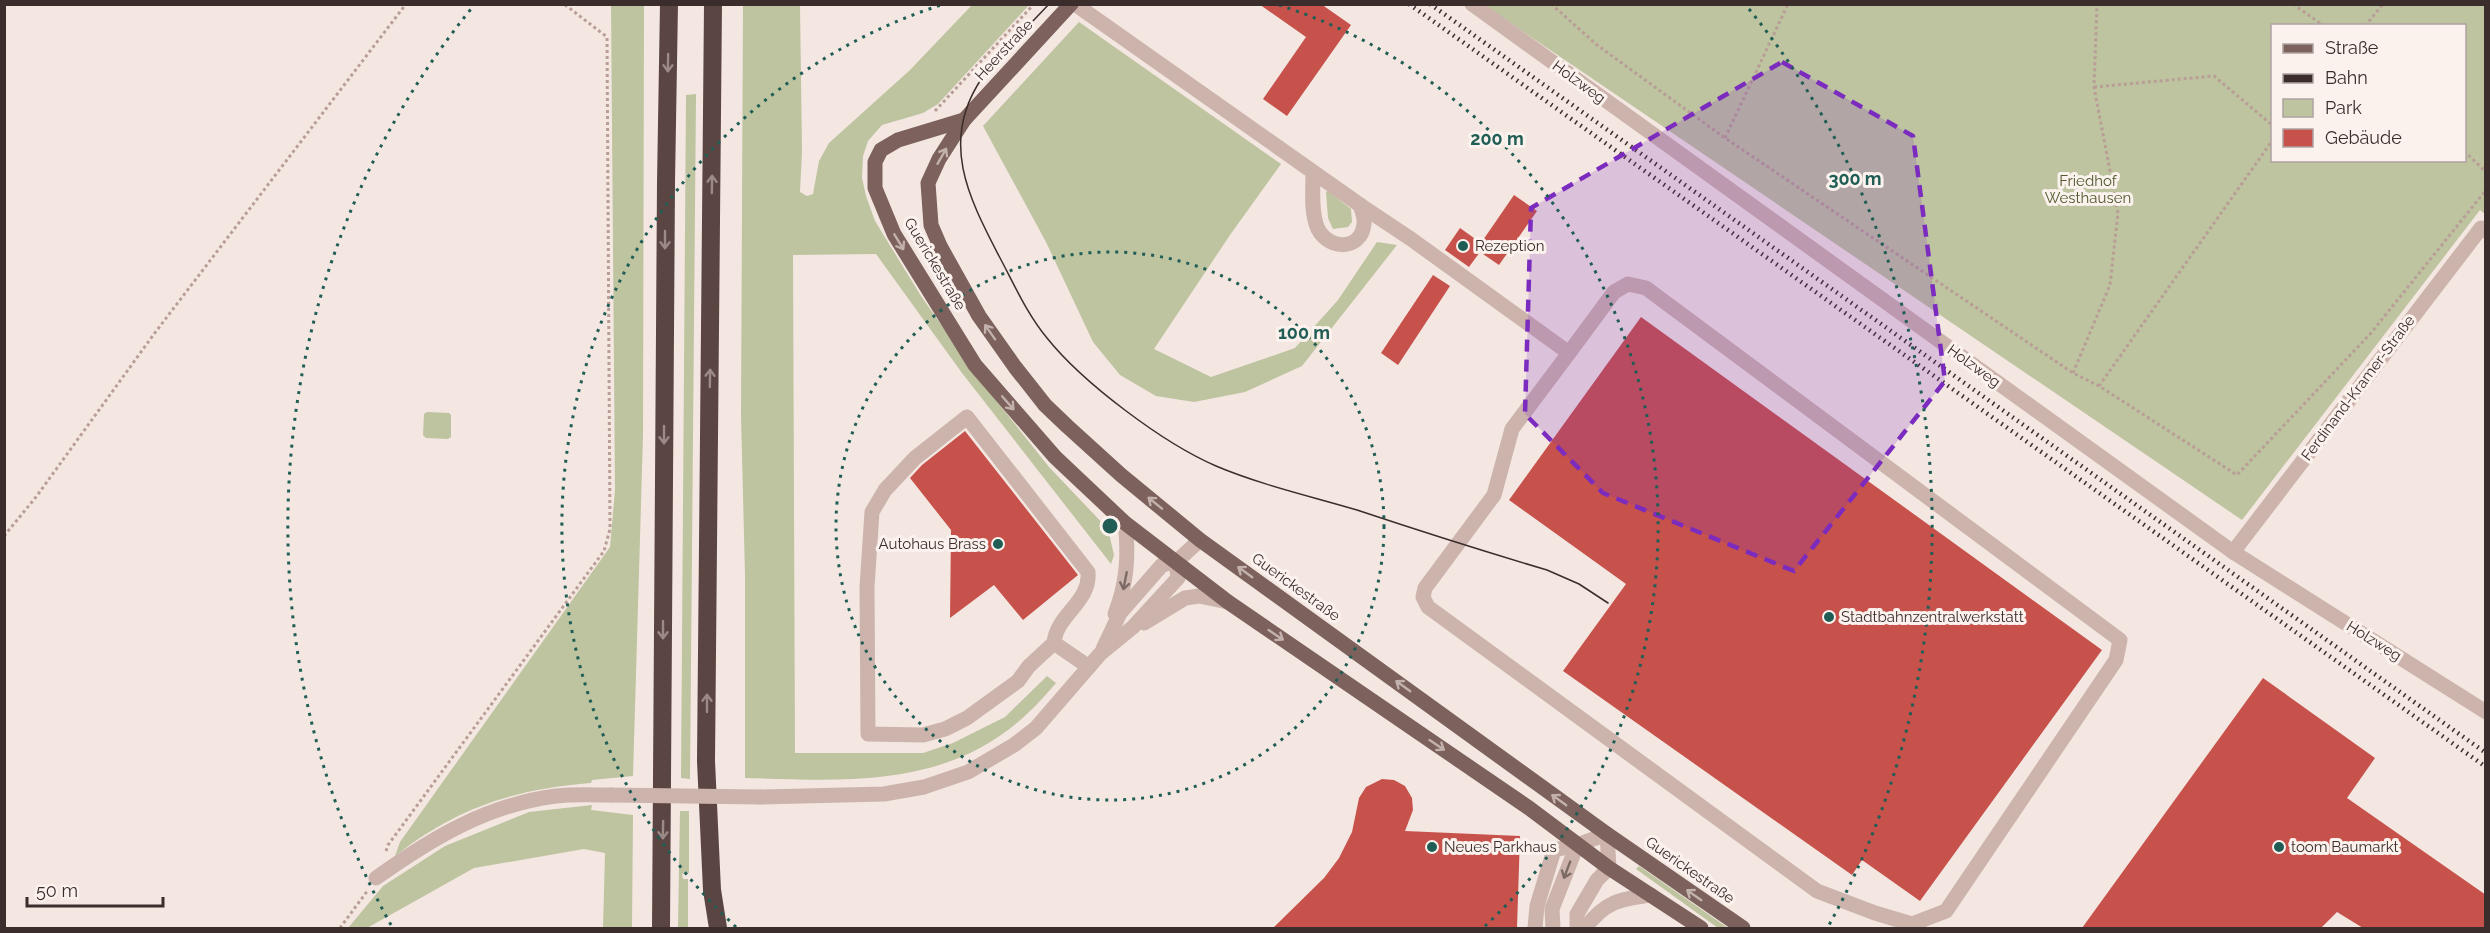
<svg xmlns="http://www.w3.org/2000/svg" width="2490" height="933" font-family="Raleway,sans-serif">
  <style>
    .green { fill: #bec3a0; fill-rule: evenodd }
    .building { fill: #c7524c }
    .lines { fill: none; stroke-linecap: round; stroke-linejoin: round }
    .path { stroke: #b89e96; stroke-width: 3; stroke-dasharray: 3 3; stroke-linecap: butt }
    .minor { stroke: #ccb4ac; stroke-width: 15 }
    .major { stroke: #7c615c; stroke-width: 15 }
    .highway { stroke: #5b4542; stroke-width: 18 }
    .tram { stroke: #3b2d2b; stroke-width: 1.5 }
    .rail { stroke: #3b2d2b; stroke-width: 4.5; stroke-dasharray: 1.5 4.5; stroke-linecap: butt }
    .minor-bridge { stroke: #ccb4ac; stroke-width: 15 }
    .oneway { stroke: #9b8a87 }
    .oneway2 { stroke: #c2b1ac }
    .oneway3 { stroke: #7c6a65 }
    .marked { fill: #7b2cbf; fill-opacity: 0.2; stroke: #7b2cbf; stroke-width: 4.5; stroke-dasharray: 12 8; stroke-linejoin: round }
    .ring { fill: none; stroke: #1f5d55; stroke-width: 3; stroke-dasharray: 3 6 }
    .poi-dot { fill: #1f5d55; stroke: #fbf2ee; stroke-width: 2 }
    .labels { text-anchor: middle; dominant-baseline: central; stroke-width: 6; stroke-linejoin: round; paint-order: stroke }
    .street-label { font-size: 15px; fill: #3b2d2b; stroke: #fbf2ee }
    .park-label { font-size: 15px; fill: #52592e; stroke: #fbf2ee }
    .poi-label { font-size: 15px; fill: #3b2d2b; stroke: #fbf2ee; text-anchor: start }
    .centre { fill: #1f5d55; stroke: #fbf2ee; stroke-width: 3 }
    .ring-label { font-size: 18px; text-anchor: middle; font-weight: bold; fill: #1f5d55; stroke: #fbf2ee; stroke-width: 6; stroke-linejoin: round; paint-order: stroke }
  </style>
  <rect width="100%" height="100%" fill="#f4e7e1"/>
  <g class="green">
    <path d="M611 4 644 5 643 436 633 776 592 780 591 783C514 789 456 808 395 856L400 842 610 547 615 490Z"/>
    <path d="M743 5H800L802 152 800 192 807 196 813 194 819 161 829 143 910 70 972 5H1029L938 104 923 113 882 125 868 141 863 156 862 178 866 196 875 221 921 296 980 380 1049 467 1108 529 1114 555 1111 564 962 373 876 254 793 255 795 753H923L953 743 1005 717 1047 676 1056 683C1047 693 1038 704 1028 713 948 789 846 781 745 778V575L741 415Z"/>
    <path d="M1484 5H2485V214L2480 210 2242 520ZM2272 26H2464V160H2272Z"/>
    <polygon points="1079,22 1281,164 1230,235 1154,349 1211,377 1295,348 1338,300 1377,242 1397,245 1302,366 1245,392 1194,402 1156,396 1120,375 1093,342 1046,242 983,126"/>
    <polygon points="696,94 690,779 681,778 686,95"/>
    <polygon points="1328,191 1351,209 1352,222 1348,227 1333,229 1328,218 1326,192"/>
    <polygon points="427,412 449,413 451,415 451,437 448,439 426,438 423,435 424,414"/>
    <polygon points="592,805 591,810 633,815 632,928 603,928 605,853 584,849 474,868 367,928 348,928 383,886 445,846 529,812"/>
    <polygon points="680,811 689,811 689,873 682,874 683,879 688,879 688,928 678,928"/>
    <polygon points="1639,866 1728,928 1718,928 1636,869"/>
  </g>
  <g class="building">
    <polygon points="1259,4 1321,4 1351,25 1287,116 1263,99 1306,37"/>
    <polygon points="1514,195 1537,211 1499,265 1480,252 1469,267 1445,250 1460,228 1481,243"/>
    <polygon points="1433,275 1450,286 1398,365 1381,353"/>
    <polygon points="1641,317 2102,650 1920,901 1862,860 1852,875 1563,671 1626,584 1509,500"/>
    <polygon points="965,431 1078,575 1023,620 994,585 950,618 951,530 910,478 922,465"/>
    <polygon points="2263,678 2375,758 2347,798 2486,895 2486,928 2363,928 2337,912 2321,928 2082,928"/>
    <polygon points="1382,779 1394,780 1405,786 1412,798 1413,810 1405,831 1520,836 1517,928 1273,928 1324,878 1339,858 1352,832 1359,798 1366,787"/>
  </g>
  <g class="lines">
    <g class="path">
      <polyline points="1551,4 1597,45 1725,138 2073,373 2099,386 2237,475 2371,333 2486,190"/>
      <polyline points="2293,4 2324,26"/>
      <polyline points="2365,26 2383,4"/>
      <polyline points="2094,87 2214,76 2272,125"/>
      <polyline points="935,111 1034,4"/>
      <polyline points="1725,138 1788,4"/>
      <polyline points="2464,151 2486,172"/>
      <polyline points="2073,373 2110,285 2118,213 2094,87 2097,4"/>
      <polyline points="2099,386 2272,141"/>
      <polyline points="4,536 36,497 154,334 406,4"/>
      <polyline points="386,851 388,845 604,551 610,529 607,37 564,4"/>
      <polyline points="340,928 368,890"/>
    </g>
    <g class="minor">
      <path d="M1075 4 1360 205C1362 211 1365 218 1364 224 1361 253 1324 250 1316 224 1311 208 1313 189 1313 172"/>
      <polyline points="1472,4 2233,552 2486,712"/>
      <polyline points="1360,205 1411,239 1569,353 1512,429 1494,495 1425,588 1423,597 1428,607 1817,891 1875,913 1912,924 1946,911 2116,660 2120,640 1646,288 1628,284 1614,292 1569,353"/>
      <polyline points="2233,552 2481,228 2486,231"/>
      <path d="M1115 614C1127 583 1129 555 1125 523"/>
      <polyline points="1144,623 1185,598 1199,596 1228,602"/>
      <path d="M1054 643 1029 666 1018 681 967 718 945 729 923 735 868 734 867 587 872 512 885 490 915 458 967 417 1088 572C1091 602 1056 615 1054 643L1089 667"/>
      <polyline points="1103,649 1120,613 1162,565 1176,562 1200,540"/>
      <polyline points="760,797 884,794 924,787 968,772 1014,745 1036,728 1100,654 1133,627 1178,578 1176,562"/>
      <path d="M376 878C431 839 486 805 556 796 574 794 593 795 611 795"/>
      <polyline points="1535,928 1537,906 1554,850 1577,845"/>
      <polyline points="1553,928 1552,909 1577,845 1607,834 1609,868 1597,880 1577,914 1577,928"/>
      <path d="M1585 928C1605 902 1619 899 1651 895"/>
    </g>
    <g class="major">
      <polyline points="1071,4 964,120 939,159 928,183 931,225 940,246 979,316 1015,367 1045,405 1067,426 1121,475 1200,540 1607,834 1743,928"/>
      <polyline points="964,120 898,140 881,150 875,162 875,188 894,234 975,365 1055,457 1125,523 1228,602 1529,808 1609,868 1701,928"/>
    </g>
    <g class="highway">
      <polyline points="713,4 706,761 712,890 718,928"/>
      <polyline points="661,928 666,182 669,4"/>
    </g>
    <path class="tram" d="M1049 4C1027 28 1001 52 982 78 939 141 969 198 999 256 1014 284 1027 314 1047 338 1083 383 1163 443 1216 466 1261 485 1310 496 1357 510 1420 531 1483 551 1547 570L1579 584 1608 603"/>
    <g class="rail">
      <polyline points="1409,4 2486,767"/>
      <polyline points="1430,4 2486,753"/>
    </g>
    <polyline class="minor-bridge" points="611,795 760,797"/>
  </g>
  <defs><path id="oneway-shaft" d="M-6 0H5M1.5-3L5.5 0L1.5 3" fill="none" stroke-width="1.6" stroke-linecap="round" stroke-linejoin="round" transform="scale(1.5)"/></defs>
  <g class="oneway">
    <use href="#oneway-shaft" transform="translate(668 63) rotate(91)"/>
    <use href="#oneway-shaft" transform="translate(712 184) rotate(-89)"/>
    <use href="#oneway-shaft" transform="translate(665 240) rotate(90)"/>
    <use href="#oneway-shaft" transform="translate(710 378) rotate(-89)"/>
    <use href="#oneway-shaft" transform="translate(664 435) rotate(90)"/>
    <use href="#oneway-shaft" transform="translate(663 630) rotate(90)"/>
    <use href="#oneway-shaft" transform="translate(707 703) rotate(-90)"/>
    <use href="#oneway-shaft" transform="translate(663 830) rotate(91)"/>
  </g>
  <g class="oneway2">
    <use href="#oneway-shaft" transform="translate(942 156) rotate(-60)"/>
    <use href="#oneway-shaft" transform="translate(899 242) rotate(59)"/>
    <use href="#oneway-shaft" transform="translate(990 332) rotate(-125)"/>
    <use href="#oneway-shaft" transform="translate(1008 403) rotate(49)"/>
    <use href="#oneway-shaft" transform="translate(1155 503) rotate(-141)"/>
    <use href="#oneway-shaft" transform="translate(1245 572) rotate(-144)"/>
    <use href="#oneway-shaft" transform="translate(1276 635) rotate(34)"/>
    <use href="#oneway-shaft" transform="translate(1403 686) rotate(-144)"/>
    <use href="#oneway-shaft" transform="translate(1437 745) rotate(34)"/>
    <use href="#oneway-shaft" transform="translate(1559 800) rotate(-144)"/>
    <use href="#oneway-shaft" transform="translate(1694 895) rotate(-145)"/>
  </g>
  <g class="oneway3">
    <use href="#oneway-shaft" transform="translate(1125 581) rotate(101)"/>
    <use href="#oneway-shaft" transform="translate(1567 870) rotate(111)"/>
  </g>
  <path class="marked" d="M1782 62 1913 136 1945 381 1794 571 1603 493 1525 414 1531 208Z"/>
  <g class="ring">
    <circle cx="1110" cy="526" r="274"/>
    <path d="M736 927A548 548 0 0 1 941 5M1279 5A548 548 0 0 1 1484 927"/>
    <path d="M391 925A822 822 0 0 1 471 9M1749 9A822 822 0 0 1 1829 925"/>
  </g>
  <g class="poi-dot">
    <circle cx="1463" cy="246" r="6"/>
    <circle cx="998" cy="544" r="6"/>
    <circle cx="1829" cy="617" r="6"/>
    <circle cx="1432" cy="847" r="6"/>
    <circle cx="2279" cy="847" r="6"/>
  </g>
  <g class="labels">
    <g class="street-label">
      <text transform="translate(1004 50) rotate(-47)">Heerstraße</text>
      <text transform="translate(1579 82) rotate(36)">Holzweg</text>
      <text transform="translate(935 264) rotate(59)">Guerickestraße</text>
      <text transform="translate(1974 366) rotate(36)">Holzweg</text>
      <text transform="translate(2358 388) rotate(-53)">Ferdinand-Kramer-Straße</text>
      <text transform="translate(1296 587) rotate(36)">Guerickestraße</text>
      <text transform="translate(2374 641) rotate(32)">Holzweg</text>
      <text transform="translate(1690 870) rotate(35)">Guerickestraße</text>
    </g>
    <g class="park-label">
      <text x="2088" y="181">Friedhof<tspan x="2088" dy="17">Westhausen</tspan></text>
    </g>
    <g class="poi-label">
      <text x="1475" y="246">Rezeption</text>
      <text x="986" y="544" text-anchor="end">Autohaus Brass</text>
      <text x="1841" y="617">Stadtbahnzentralwerkstatt</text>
      <text x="1444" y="847">Neues Parkhaus</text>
      <text x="2291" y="847">toom Baumarkt</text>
    </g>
  </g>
  <circle cx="1110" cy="526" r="9" class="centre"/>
  <g class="ring-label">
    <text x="1497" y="145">200 m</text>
    <text x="1855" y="185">300 m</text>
    <text x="1304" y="339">100 m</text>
  </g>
  <rect width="2490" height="933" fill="none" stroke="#3b2d2b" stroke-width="12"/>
  <rect x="2271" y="24" width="195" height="138" fill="#fbf2ee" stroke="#aea3a0" stroke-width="1.5"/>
  <rect x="2283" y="44" width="30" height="9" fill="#7c615c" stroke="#aea3a0" stroke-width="1.5"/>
  <text x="2325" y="54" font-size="18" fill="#3b2d2b">Straße</text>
  <rect x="2283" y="74" width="30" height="9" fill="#3b2d2b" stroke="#aea3a0" stroke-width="1.5"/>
  <text x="2325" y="84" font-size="18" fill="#3b2d2b">Bahn</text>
  <rect x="2283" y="99" width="30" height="18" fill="#bec3a0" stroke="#aea3a0" stroke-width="1.5"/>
  <text x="2325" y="114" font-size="18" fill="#3b2d2b">Park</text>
  <rect x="2283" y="129" width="30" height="18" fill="#c7524c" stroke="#aea3a0" stroke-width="1.5"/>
  <text x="2325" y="144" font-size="18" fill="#3b2d2b">Gebäude</text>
  <path d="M27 897v9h136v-9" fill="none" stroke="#3b2d2b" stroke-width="3"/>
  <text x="36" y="897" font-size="18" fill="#3b2d2b" stroke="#fbf2ee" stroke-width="4.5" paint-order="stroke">50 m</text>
</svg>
